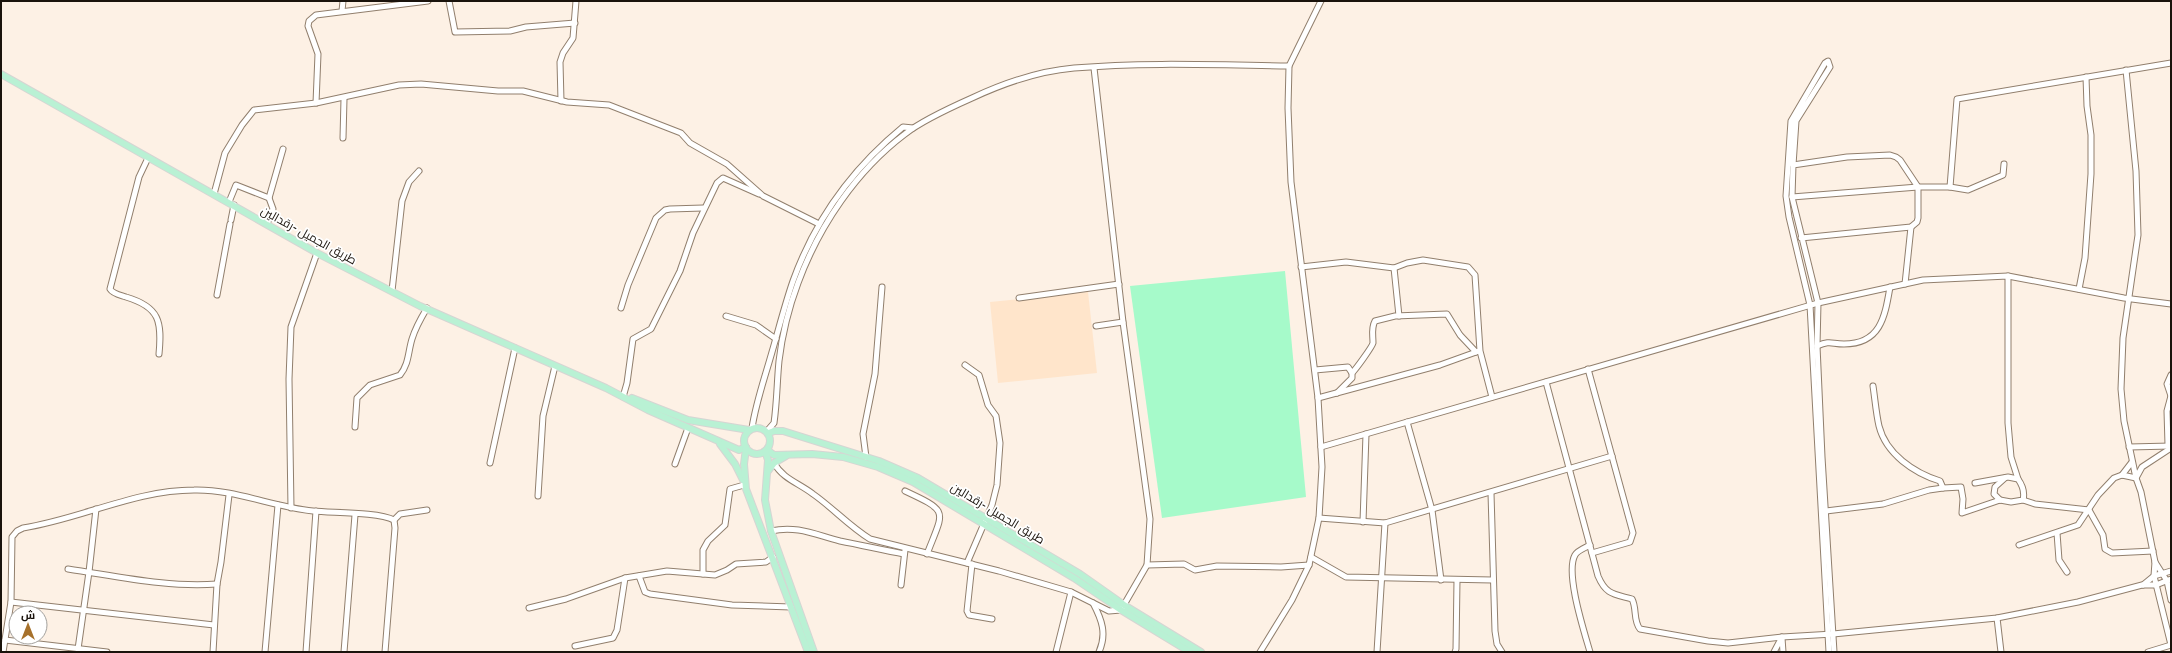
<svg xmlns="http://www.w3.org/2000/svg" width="2172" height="653" font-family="'IBM Plex Sans',Cairo,sans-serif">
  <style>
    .built { fill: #ffe5cb }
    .green { fill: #a6faca }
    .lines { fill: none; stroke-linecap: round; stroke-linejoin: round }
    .minor-casing { stroke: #917f6d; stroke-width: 7 }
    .major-casing { stroke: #d6d5d3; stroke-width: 8 }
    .minor { stroke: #fff; stroke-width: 5 }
    .major { stroke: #b9f1d4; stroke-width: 6 }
    .labels { text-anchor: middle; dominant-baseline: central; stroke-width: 3.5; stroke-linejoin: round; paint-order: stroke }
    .street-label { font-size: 12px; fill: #1a130c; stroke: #fff }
  </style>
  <rect width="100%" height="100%" fill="#fdf1e5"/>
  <polygon class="built" points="1088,292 1097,373 998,383 990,302"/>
  <polygon class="green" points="1285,271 1306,497 1162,518 1130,286"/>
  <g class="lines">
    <g class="minor-casing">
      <g id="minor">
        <polyline points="449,1 455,32 510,31 526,27 575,23"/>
        <polyline points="342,11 343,1"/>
        <polyline points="2126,70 2136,171 2138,235 2123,338 2121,389 2124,421 2136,478 2141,492 2155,562 2154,576 2171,645"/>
        <polyline points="561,101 560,62 563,53 573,38 576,1"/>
        <polyline points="316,103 318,54 308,26 309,21 316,15 428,1"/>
        <polyline points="343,138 344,99"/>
        <path d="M148 158 139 177 110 289C113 294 120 295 126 297 160 307 162 322 159 354"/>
        <polyline points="1793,165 1796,121 1830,67 1828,61 1825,63 1791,121 1786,196 1789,217 1810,305 1829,652"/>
        <polyline points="1950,187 1957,99 2171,63"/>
        <polyline points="214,194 225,153 242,125 254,110 316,103 399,85 421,84 498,91 523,91 567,102 609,105 681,133 690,143 727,164 763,196 819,224"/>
        <polyline points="1792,197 1918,187 1950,187 1968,190 2003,175 2004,164"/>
        <polyline points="269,198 283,149"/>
        <polyline points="229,202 236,185 269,198 273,209 267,224"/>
        <polyline points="231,220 234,205"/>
        <polyline points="1801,238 1911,227 1917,222 1918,218 1918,187 1900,160 1896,157 1890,155 1847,157 1793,165 1792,197 1818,303 1817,346 1822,457 1834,652"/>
        <polyline points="1301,267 1346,262 1394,268 1407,263 1423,260 1468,267 1475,275 1480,351 1492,397"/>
        <polyline points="1394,268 1399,316"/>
        <polyline points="2008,276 2008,423 2011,457 2018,479"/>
        <polyline points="1905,284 1911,227"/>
        <polyline points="2079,289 2085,258 2091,174 2091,135 2087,106 2086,77"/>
        <polyline points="392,291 402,201 409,182 419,171"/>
        <polyline points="217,295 230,224"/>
        <polyline points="1019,298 1119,284"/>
        <polyline points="621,308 628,285 656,218 665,210 670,209 703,208"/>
        <polyline points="726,316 756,325 776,339"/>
        <polyline points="1096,326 1123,322"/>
        <path d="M1817 346C1831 340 1831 344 1844 344 1881 344 1885 316 1890 287"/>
        <polyline points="965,365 979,375 988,405 996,416 1000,443 997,485 992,505 967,563"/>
        <polyline points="1588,369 1633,533 1630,542 1592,553"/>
        <polyline points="1315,370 1348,367 1352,373 1352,378 1337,393"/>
        <path d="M1352 373C1356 369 1372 347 1373 343 1373 335 1371 328 1375 321L1395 316 1447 314 1460 335 1476 352"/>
        <polyline points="2171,375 2167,384 2171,396"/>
        <path d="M1546 382 1598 576C1606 595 1614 594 1632 599 1637 608 1633 621 1640 629L1708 641 1728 643 1782 637 1833 634 1997 618 2078 602 2142 585H2156L2171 579"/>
        <path d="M1873 386C1875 399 1876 413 1879 426 1886 454 1914 473 1940 481L1943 488 1961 487 1963 499 1962 513 2000 500 2011 502 2023 500C2025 492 2023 486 2018 479L2008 477 1975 483"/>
        <polyline points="623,397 627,383 633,339 651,329 680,271 693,233 717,183 723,178 759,194"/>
        <polyline points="1318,398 1440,365 1479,351"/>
        <polyline points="1407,422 1432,510 1441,580"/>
        <path d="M355 427 357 398 370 385 400 375C409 364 408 352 412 339 415 329 421 318 427 308"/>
        <path d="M752 428C756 402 765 377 772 352 779 328 785 304 793 281 815 220 853 168 903 127L913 128"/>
        <path d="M767 431 774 423C777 402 777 381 779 361 782 336 789 307 798 283 819 226 856 171 905 134 920 122 954 106 972 98 1004 83 1039 71 1074 68 1145 62 1217 65 1289 66"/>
        <polyline points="2168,445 2167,411 2171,396"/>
        <polyline points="1321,447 1818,303 1923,280 2008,276 2124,298 2171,304"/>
        <polyline points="2129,447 2171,446"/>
        <polyline points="866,457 863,434 875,374 882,287"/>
        <polyline points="490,463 515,348"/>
        <path d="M774 463C783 479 799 483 813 494 833 508 849 526 870 539L999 571 1071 592 1109 611 1121 610 1147 565 1150 519 1123 322 1094 68"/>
        <polyline points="675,464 688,428"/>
        <polyline points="2122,475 2132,462"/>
        <path d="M905 491C950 512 944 510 927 554"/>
        <polyline points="1491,493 1495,631 1497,644 1502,652"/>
        <polyline points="538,496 543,416 555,366"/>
        <polyline points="2000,500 1994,494 1995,487 2005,478"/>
        <polyline points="2023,500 2035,504 2089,510 2103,535 2105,549 2112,553 2153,551"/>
        <polyline points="291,508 289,379 291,327 317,253"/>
        <polyline points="1826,511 1883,504 1929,490 1943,488"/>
        <polyline points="1319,518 1385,523 1612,456"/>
        <polyline points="1363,522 1366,434"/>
        <path d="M771 531C797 525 816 535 840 541 861 545 883 550 904 554"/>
        <polyline points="2057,533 2059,560 2067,572"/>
        <polyline points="2019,545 2078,525 2098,495 2114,478 2122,475 2136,478 2142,467 2171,448"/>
        <polyline points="1311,557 1346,577 1492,580"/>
        <polyline points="2155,562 2167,581 2171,600"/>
        <polyline points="972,564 967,611 969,615 992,619"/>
        <polyline points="1147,565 1184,564 1195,570 1217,566 1281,567 1309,565"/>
        <path d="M68 569C116 576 169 588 217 584"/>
        <polyline points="703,574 703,550 708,541 725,525 730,489 744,485"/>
        <polyline points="639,576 645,592 650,594 732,605 791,607"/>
        <polyline points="901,585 905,550"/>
        <polyline points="2143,585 2154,576 2171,571"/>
        <polyline points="11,602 214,625"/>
        <path d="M1093 603C1102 620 1107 634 1099 652"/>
        <polyline points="529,608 566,599 625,578 667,571 715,575 727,570 736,564 766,562 773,557"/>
        <polyline points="1997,618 2001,652"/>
        <polyline points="1782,638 1783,652"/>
        <polyline points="5,640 107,652"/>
        <polyline points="575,646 613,638 617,630 625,578"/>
        <polyline points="78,649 89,572 96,509"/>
        <path d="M3 652 11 602 12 537 17 531 23 528C81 519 135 490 194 490 234 489 273 507 313 511 333 513 378 512 394 520L400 514 427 510"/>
        <polyline points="213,652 217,584 221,562 229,495"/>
        <polyline points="265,652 278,505"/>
        <polyline points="306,652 316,511"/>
        <polyline points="344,652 355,515"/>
        <polyline points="385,652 395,528 394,520"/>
        <polyline points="1056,652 1071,592"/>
        <polyline points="1260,652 1292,600 1309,565 1319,518 1322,467 1318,398 1291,182 1288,108 1289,66 1321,1"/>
        <polyline points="1377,652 1385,523"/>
        <polyline points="1455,652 1456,649 1457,580"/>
        <path d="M1590 652C1584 631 1565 573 1575 555 1578 550 1585 548 1590 545"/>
        <polyline points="1774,652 1782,637"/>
        <polyline points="2148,652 2171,645"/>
      </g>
    </g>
    <g class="major-casing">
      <g id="major">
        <polyline points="1,74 317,253 420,306 606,388 648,410 739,450 746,447"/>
        <polyline points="632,398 688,420 749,430"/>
        <circle cx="757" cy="441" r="13"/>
        <polyline points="769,433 774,431 783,431 879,461 918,478 1080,574 1124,605 1201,652"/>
        <polyline points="720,444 735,464 743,480"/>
        <polyline points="746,448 744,464 746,489 808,652"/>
        <polyline points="767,450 774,455 812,454 843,457 878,467 913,482 1074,578 1121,610 1190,652"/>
        <polyline points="765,451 768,460 765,500 771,531 814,652"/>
        <polyline points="768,471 774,463 786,456"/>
      </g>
    </g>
    <use href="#minor" class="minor"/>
    <use href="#major" class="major"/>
  </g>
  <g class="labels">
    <g class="street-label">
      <text transform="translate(309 235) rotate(29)">طريق الجميل -رقدالين</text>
      <text transform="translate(998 513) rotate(31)">طريق الجميل -رقدالين</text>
    </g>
  </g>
  <rect width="2172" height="653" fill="none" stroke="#1a130c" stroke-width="4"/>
  <g transform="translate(28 625)"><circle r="19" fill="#ffffff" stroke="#a3a19e"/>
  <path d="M0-3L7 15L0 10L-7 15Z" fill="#a7712b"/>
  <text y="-6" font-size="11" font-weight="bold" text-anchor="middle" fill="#1a130c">ش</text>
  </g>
</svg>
